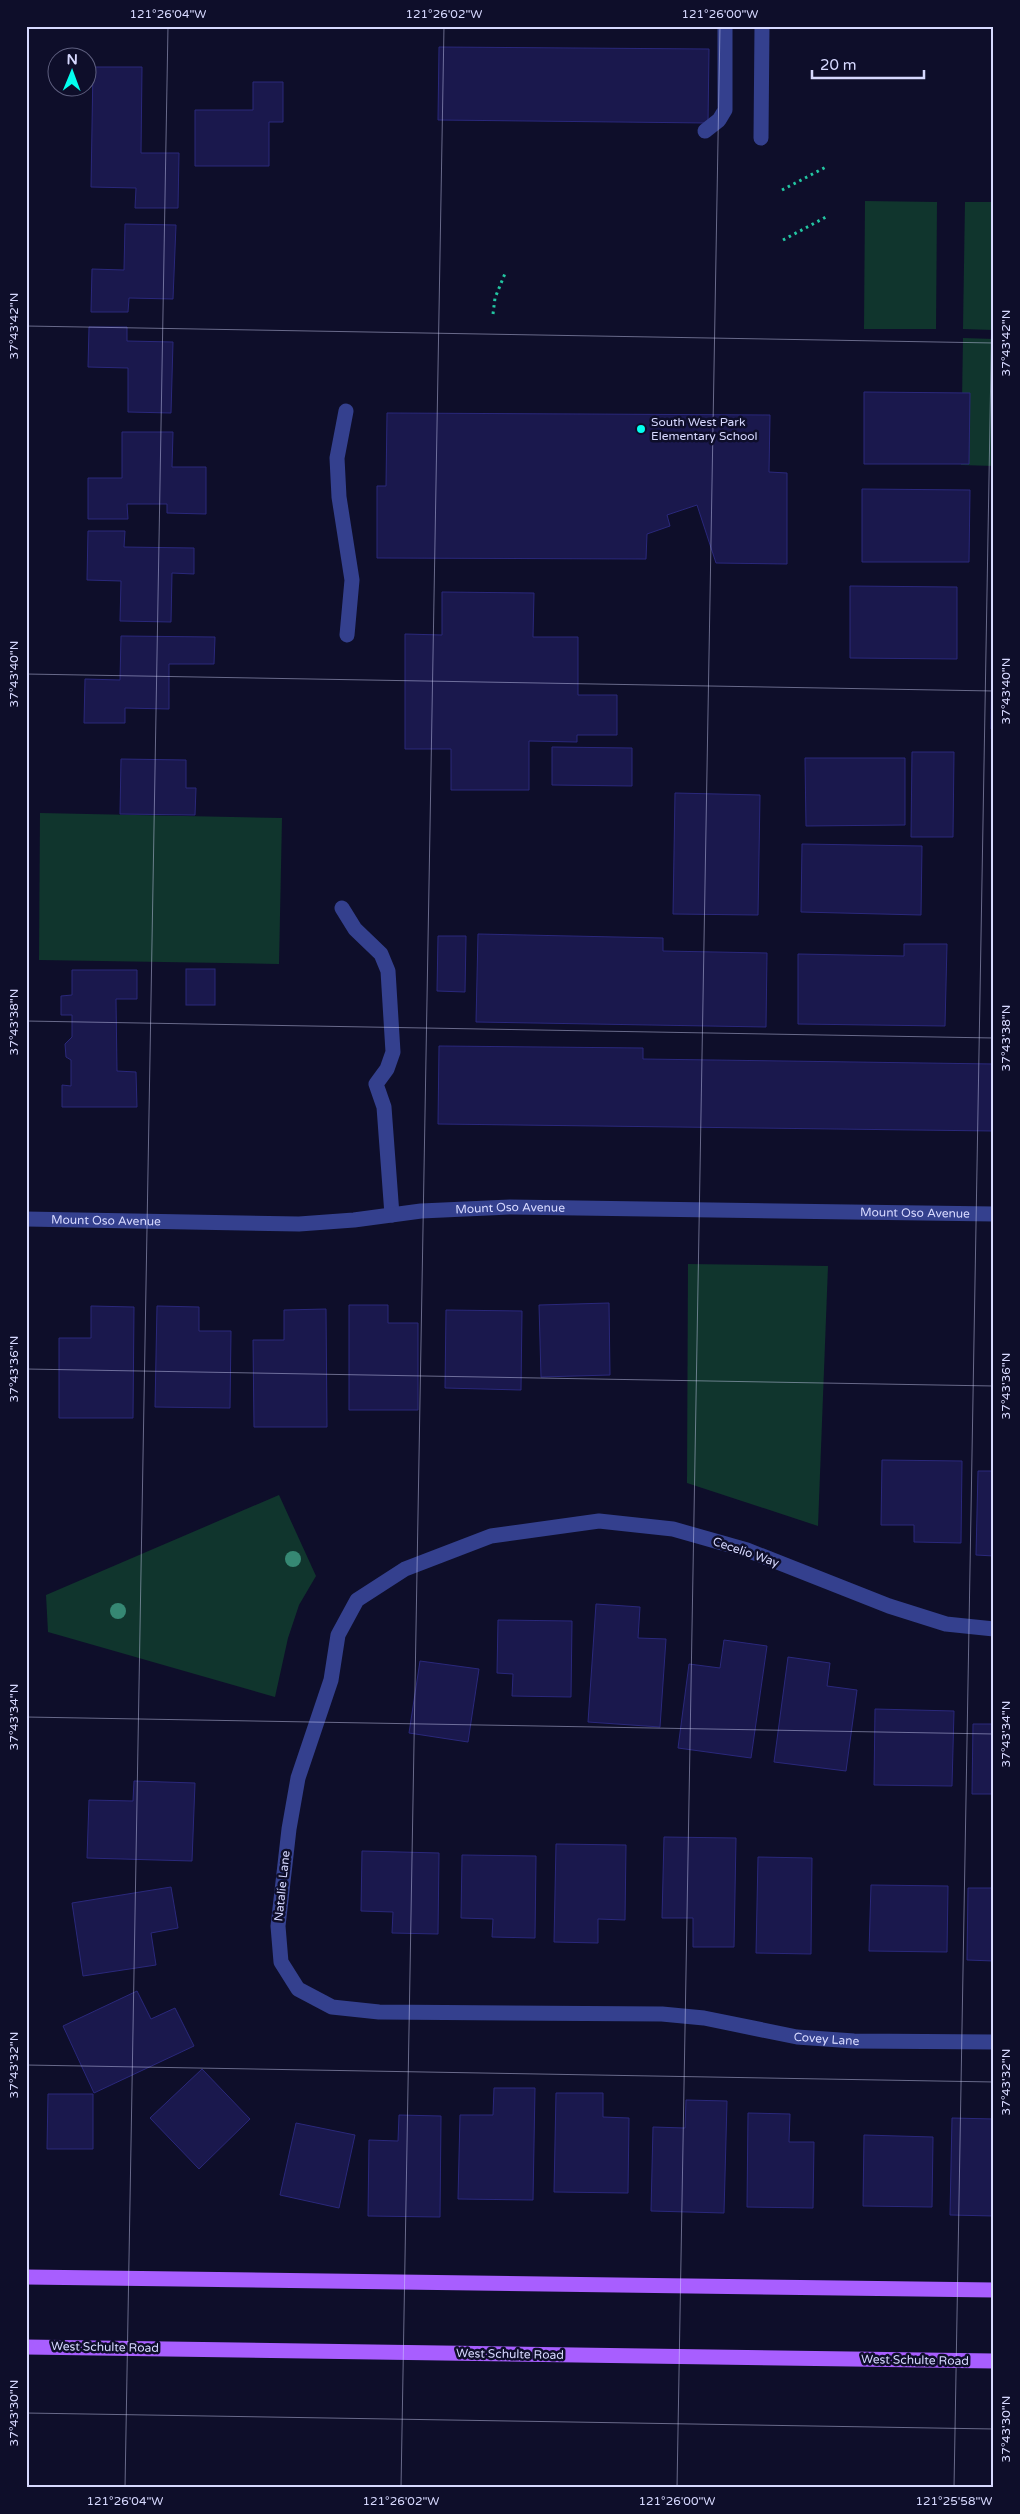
<svg xmlns="http://www.w3.org/2000/svg" width="1020" height="2514" font-family="'Varela Round',sans-serif">
  <style>
    .green { fill: #10352d }
    .building { fill: #1a184d; stroke: #2a287b }
    .lines { fill: none; stroke-linecap: round; stroke-linejoin: round }
    .path { stroke: #23c6a2; stroke-width: 3; stroke-dasharray: 2.5 4; stroke-linecap: butt }
    .minor { stroke: #34408e; stroke-width: 15 }
    .major { stroke: #a85eff; stroke-width: 15 }
    .tree { fill: #368873 }
    .ticks { fill: none; stroke: #d7d9ff; stroke-width: 1; stroke-opacity: 0.45 }
    .poi-dot { fill: #03ffef; stroke: #0e0e2a; stroke-width: 2 }
    .labels { text-anchor: middle; dominant-baseline: central; stroke-width: 5; stroke-linejoin: round; paint-order: stroke }
    .poi-label { font-size: 12px; fill: #d7d9ff; stroke: #0e0e2a; text-anchor: start }
    .street-label { font-size: 12px; fill: #d7d9ff; stroke: #0e0e2a }
    .neatline { fill: none; stroke: #d7d9ff; stroke-width: 2 }
    .ticks-label { font-size: 12px; text-anchor: middle; fill: #d7d9ff }
  </style>
  <rect width="100%" height="100%" fill="#0e0e2a"/>
  <g class="green">
    <polygon points="865,201 937,202 936,329 864,329"/>
    <polygon points="965,202 994,202 994,330 963,329"/>
    <polygon points="963,338 994,339 994,466 961,465"/>
    <polygon points="40,813 282,818 279,964 39,960"/>
    <polygon points="688,1264 828,1266 818,1526 687,1483"/>
    <polygon points="279,1495 316,1576 299,1605 288,1638 275,1697 48,1632 46,1595"/>
  </g>
  <g class="building">
    <polygon points="439,47 709,49 708,123 438,120"/>
    <polygon points="93,67 142,67 141,153 179,153 178,208 135,208 136,188 91,187"/>
    <polygon points="253,82 283,82 283,122 269,122 269,166 195,166 195,110 253,110"/>
    <polygon points="125,224 176,225 173,299 129,298 128,312 91,312 92,269 124,270"/>
    <polygon points="89,327 127,327 127,341 173,342 171,413 128,412 128,368 88,367"/>
    <polygon points="864,392 970,393 969,464 864,464"/>
    <polygon points="387,413 770,415 769,472 787,473 787,564 716,563 697,505 667,515 670,526 647,534 646,559 377,558 377,486 386,486"/>
    <polygon points="122,432 173,432 172,467 206,467 206,514 167,513 167,504 127,504 128,519 88,519 88,478 122,478"/>
    <polygon points="862,489 970,490 969,562 862,562"/>
    <polygon points="88,531 125,531 124,547 194,548 194,574 172,573 171,622 120,621 121,581 87,580"/>
    <polygon points="850,586 957,587 957,659 850,658"/>
    <polygon points="442,592 534,593 533,637 578,637 578,695 617,695 617,735 577,735 577,742 529,741 529,790 451,790 451,749 405,749 405,634 442,635"/>
    <polygon points="121,636 215,637 214,664 169,664 169,709 125,708 125,723 84,723 85,679 120,680"/>
    <polygon points="992,646 994,646 994,729 991,729"/>
    <polygon points="552,747 632,748 632,786 552,785"/>
    <polygon points="912,752 954,752 953,837 911,837"/>
    <polygon points="805,758 905,758 905,825 806,826"/>
    <polygon points="121,759 186,760 186,788 196,788 195,815 120,814"/>
    <polygon points="675,793 760,795 758,915 673,914"/>
    <polygon points="802,844 922,846 921,915 801,912"/>
    <polygon points="478,934 663,938 663,951 767,953 766,1027 476,1022"/>
    <polygon points="438,936 466,936 465,992 437,991"/>
    <polygon points="904,944 947,944 945,1026 798,1024 798,954 904,956"/>
    <rect x="186" y="969" width="29" height="36"/>
    <polygon points="72,970 137,970 137,999 116,999 117,1071 136,1072 137,1107 62,1107 62,1085 71,1086 71,1060 66,1057 65,1044 72,1037 72,1015 61,1015 61,996 72,995"/>
    <polygon points="439,1046 643,1048 643,1059 994,1064 994,1131 438,1124"/>
    <polygon points="609,1303 610,1375 541,1377 539,1305"/>
    <polygon points="349,1305 388,1305 388,1323 418,1323 418,1410 349,1410"/>
    <polygon points="91,1306 134,1307 133,1418 59,1418 59,1338 91,1338"/>
    <polygon points="157,1306 199,1307 199,1331 231,1331 230,1408 155,1407"/>
    <polygon points="326,1309 327,1427 254,1427 253,1340 284,1340 284,1310"/>
    <polygon points="446,1310 522,1311 521,1390 445,1388"/>
    <polygon points="882,1460 962,1461 961,1543 914,1542 914,1525 881,1525"/>
    <polygon points="978,1471 994,1471 994,1556 976,1555"/>
    <polygon points="596,1604 640,1607 638,1638 666,1639 660,1727 588,1722"/>
    <polygon points="498,1620 572,1621 571,1697 512,1696 513,1674 497,1673"/>
    <polygon points="724,1640 767,1646 751,1758 678,1748 689,1664 720,1668"/>
    <polygon points="788,1657 830,1663 827,1686 857,1690 846,1771 774,1762"/>
    <polygon points="420,1661 479,1669 468,1742 409,1733"/>
    <polygon points="875,1709 954,1711 952,1786 874,1785"/>
    <polygon points="973,1724 994,1724 994,1794 972,1794"/>
    <polygon points="134,1781 195,1783 192,1861 87,1858 89,1800 133,1801"/>
    <polygon points="664,1837 736,1838 734,1947 693,1947 693,1918 662,1918"/>
    <polygon points="556,1844 626,1845 625,1920 598,1919 598,1943 554,1942"/>
    <polygon points="362,1851 439,1853 438,1934 392,1933 393,1912 361,1911"/>
    <polygon points="462,1855 536,1856 535,1938 492,1937 493,1919 461,1918"/>
    <polygon points="758,1857 812,1858 811,1954 756,1953"/>
    <polygon points="871,1885 948,1886 947,1952 869,1951"/>
    <polygon points="171,1887 178,1928 151,1933 156,1965 83,1976 72,1903"/>
    <polygon points="968,1888 994,1888 994,1961 967,1960"/>
    <polygon points="137,1991 151,2019 175,2008 194,2046 94,2093 63,2026"/>
    <polygon points="202,2069 250,2119 199,2169 150,2118"/>
    <polygon points="494,2088 535,2088 533,2200 458,2199 460,2115 493,2115"/>
    <polygon points="556,2093 603,2093 603,2117 629,2118 628,2193 554,2192"/>
    <polygon points="48,2094 93,2094 93,2149 47,2149"/>
    <polygon points="686,2100 727,2101 724,2213 651,2211 653,2127 685,2128"/>
    <polygon points="748,2113 790,2114 789,2142 814,2142 813,2208 747,2207"/>
    <polygon points="399,2115 441,2116 440,2217 368,2216 369,2140 398,2141"/>
    <polygon points="952,2118 994,2119 994,2216 950,2215"/>
    <polygon points="296,2123 355,2135 339,2208 280,2195"/>
    <polygon points="864,2135 933,2137 932,2207 863,2206"/>
  </g>
  <g class="lines">
    <g class="path">
      <polyline points="782,190 826,167"/>
      <polyline points="783,240 826,217"/>
      <polyline points="493,314 495,298 506,271"/>
    </g>
    <g class="minor">
      <polyline points="705,131 719,120 725,110 725,26"/>
      <polyline points="761,138 762,26"/>
      <polyline points="346,411 337,458 339,497 352,580 347,635"/>
      <polyline points="342,908 355,929 381,954 388,971 393,1052 387,1069 376,1084 384,1107 392,1215"/>
      <path id="s1" d="M26 1219 299 1224 354 1220 421 1211 510 1207 994 1214"/>
      <path id="s2" d="M994 1629 946 1624 889 1606 747 1550 673 1529 599 1521 491 1536 405 1569 357 1600 338 1635 331 1680 298 1778 289 1829 278 1926 281 1962 298 1989 332 2007 379 2012 662 2014 704 2018 797 2037 854 2041 994 2042"/>
    </g>
    <g class="major">
      <polyline points="26,2277 994,2290"/>
      <polyline points="26,2347 994,2361"/>
    </g>
  </g>
  <g class="tree">
    <circle cx="293" cy="1559" r="8"/>
    <circle cx="118" cy="1611" r="8"/>
  </g>
  <path class="ticks" d="M26 326 994 343M26 674 994 691M26 1021 994 1038M26 1369 994 1386M26 1717 994 1734M26 2065 994 2082M26 2413 994 2429M125 2488 168 26M401 2488 444 26M677 2488 720 26M954 2488 994 191"/>
  <circle class="poi-dot" cx="641" cy="429" r="5"/>
  <g class="labels">
    <g class="poi-label">
      <text x="651" y="422">South West Park<tspan x="651" dy="14">Elementary School</tspan></text>
    </g>
    <g class="street-label">
      <text stroke="none"><textPath href="#s1" startOffset="485">Mount Oso Avenue</textPath></text>
      <text stroke="none"><textPath href="#s1" startOffset="890">Mount Oso Avenue</textPath></text>
      <text stroke="none"><textPath href="#s1" startOffset="80">Mount Oso Avenue</textPath></text>
      <text transform="translate(746 1552) rotate(19)">Cecelio Way</text>
      <text transform="translate(282 1886) rotate(-84)">Natalie Lane</text>
      <text stroke="none"><textPath href="#s2" startOffset="1612">Covey Lane</textPath></text>
      <text transform="translate(105 2347) rotate(1)">West Schulte Road</text>
      <text transform="translate(510 2354) rotate(1)">West Schulte Road</text>
      <text transform="translate(915 2360) rotate(1)">West Schulte Road</text>
    </g>
  </g>
  <rect width="1020" height="2514" fill="none" stroke="#0e0e2a" stroke-width="55"/>
  <g transform="translate(72 72) rotate(1)"><circle r="24" fill="#0e0e2a" stroke="#5e5f7f"/>
  <path d="M0-4L9 19L0 12L-9 19Z" fill="#03ffef"/>
  <text y="-8" font-size="14" font-weight="bold" text-anchor="middle" fill="#d7d9ff">N</text>
  </g>
  <path d="M812 70v8h112v-8" fill="none" stroke="#d7d9ff" stroke-width="2.5"/>
  <text x="820" y="70" font-size="15" fill="#d7d9ff" stroke="#0e0e2a" stroke-width="4" paint-order="stroke">20 m</text>
  <rect x="28" y="28" width="964" height="2458" class="neatline"/>
  <g class="ticks-label">
    <text x="168" y="18">121°26'04"W</text>
    <text x="444" y="18">121°26'02"W</text>
    <text x="720" y="18">121°26'00"W</text>
    <text transform="translate(14 326) rotate(-90)" y="4">37°43'42"N</text>
    <text transform="translate(1006 343) rotate(-90)" y="4">37°43'42"N</text>
    <text transform="translate(14 674) rotate(-90)" y="4">37°43'40"N</text>
    <text transform="translate(1006 691) rotate(-90)" y="4">37°43'40"N</text>
    <text transform="translate(14 1022) rotate(-90)" y="4">37°43'38"N</text>
    <text transform="translate(1006 1038) rotate(-90)" y="4">37°43'38"N</text>
    <text transform="translate(14 1369) rotate(-90)" y="4">37°43'36"N</text>
    <text transform="translate(1006 1386) rotate(-90)" y="4">37°43'36"N</text>
    <text transform="translate(14 1717) rotate(-90)" y="4">37°43'34"N</text>
    <text transform="translate(1006 1734) rotate(-90)" y="4">37°43'34"N</text>
    <text transform="translate(14 2065) rotate(-90)" y="4">37°43'32"N</text>
    <text transform="translate(1006 2082) rotate(-90)" y="4">37°43'32"N</text>
    <text transform="translate(14 2413) rotate(-90)" y="4">37°43'30"N</text>
    <text transform="translate(1006 2429) rotate(-90)" y="4">37°43'30"N</text>
    <text x="125" y="2505">121°26'04"W</text>
    <text x="401" y="2505">121°26'02"W</text>
    <text x="677" y="2505">121°26'00"W</text>
    <text x="954" y="2505">121°25'58"W</text>
  </g>
</svg>
